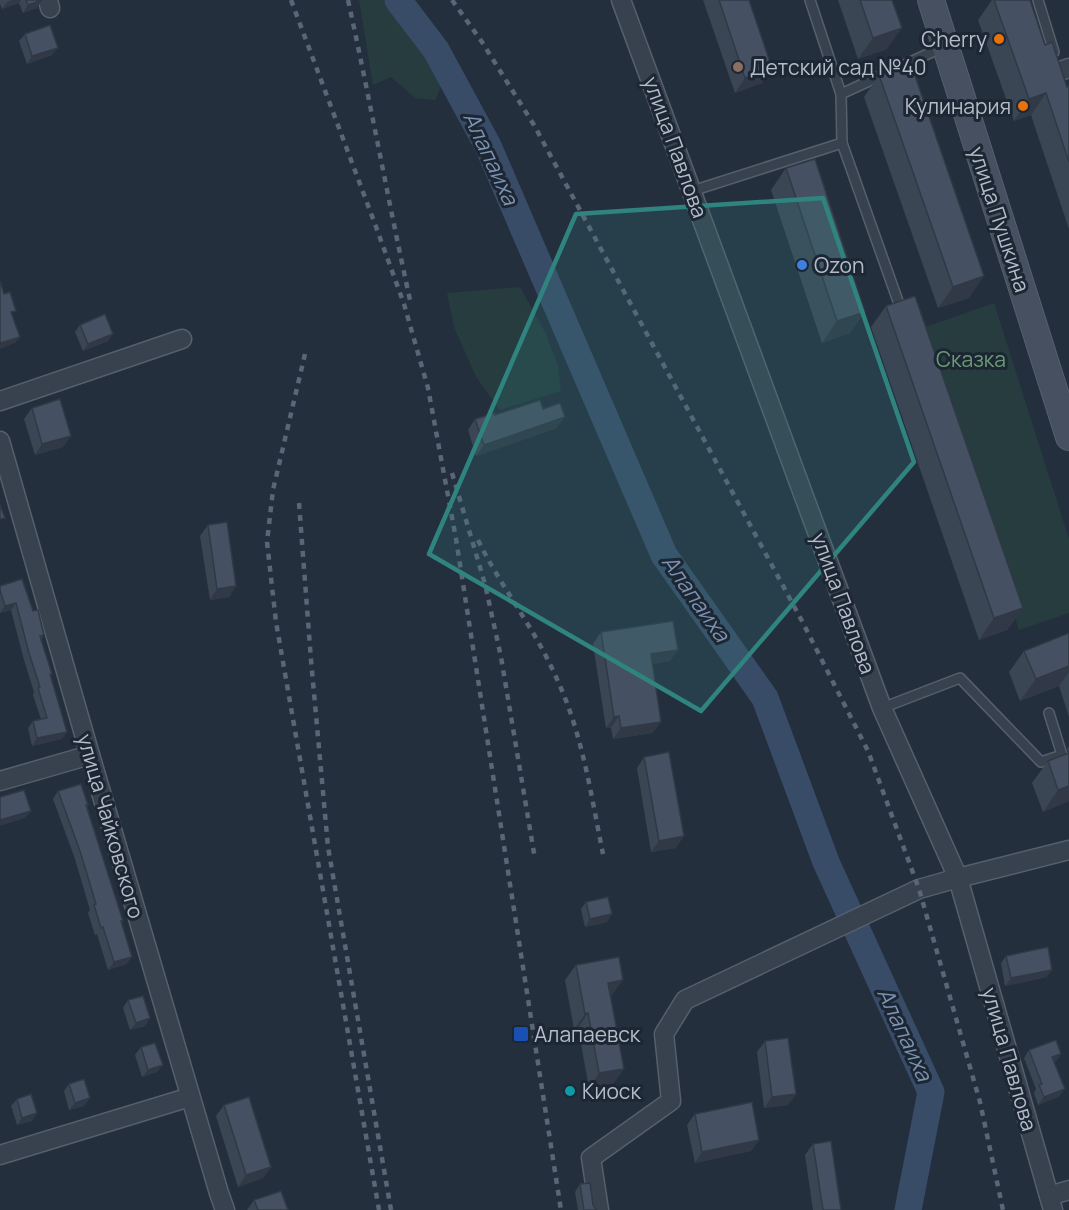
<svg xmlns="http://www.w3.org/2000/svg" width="1069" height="1210" font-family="Manrope,sans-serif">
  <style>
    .green { fill: #263c3f }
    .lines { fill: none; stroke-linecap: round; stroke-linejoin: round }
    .river { stroke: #394c67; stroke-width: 27 }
    .lane-casing { stroke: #565f6c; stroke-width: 12 }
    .street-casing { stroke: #565f6c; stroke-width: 21 }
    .secondary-casing { stroke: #565f6c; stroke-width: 28 }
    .lane { stroke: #38414e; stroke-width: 9 }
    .street { stroke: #38414e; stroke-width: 18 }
    .secondary { stroke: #465061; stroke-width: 26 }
    .rail { stroke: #5a6575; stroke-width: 4.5; stroke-dasharray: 6 6; stroke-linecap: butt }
    .wall { fill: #3b4654 }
    .shaded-wall { fill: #303945 }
    .building { fill: #455162; stroke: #303945; stroke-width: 1.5 }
    .marked { fill: #308480; fill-opacity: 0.2; stroke: #308480; stroke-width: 4.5; stroke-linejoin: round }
    .food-dot { fill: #e8710a; stroke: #1d2633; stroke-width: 2 }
    .education-dot { fill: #8d6e63; stroke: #1d2633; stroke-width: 2 }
    .shop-dot { fill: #3f7fe0; stroke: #1d2633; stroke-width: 2 }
    .transit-dot { fill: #1a4fb4; stroke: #1d2633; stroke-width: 2 }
    .culture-dot { fill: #0f9aa8; stroke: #1d2633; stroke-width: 2 }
    .labels { text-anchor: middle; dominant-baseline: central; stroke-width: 6; stroke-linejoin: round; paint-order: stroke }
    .poi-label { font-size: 21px; fill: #b4bcc9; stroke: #1d2633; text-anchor: start }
    .street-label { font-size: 21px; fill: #b4bcc9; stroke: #1d2633 }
    .park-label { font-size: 21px; fill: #6b9a76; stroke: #1d2633 }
    .water-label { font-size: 22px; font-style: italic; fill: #7c92b1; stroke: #1d2633 }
  </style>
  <rect width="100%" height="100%" fill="#242f3e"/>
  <g class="green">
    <polygon points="359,0 386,0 408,24 442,84 435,100 415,98 391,77 373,85"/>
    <polygon points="520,287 546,334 558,366 561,391 500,410 476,377 454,327 447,293"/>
    <polygon points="994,303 1069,539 1069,613 1019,630 920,329"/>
  </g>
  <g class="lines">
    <polyline class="river" points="398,0 436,50 488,146 664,555 765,698 826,862 931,1092 908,1210"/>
    <g class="lane-casing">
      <g id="lane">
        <polyline points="810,0 841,94"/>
        <polyline points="1038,0 1054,52"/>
        <polyline points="842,143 899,304"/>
        <polyline points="692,191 842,143 841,94 943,47"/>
        <polyline points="882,708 960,678 1041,762 1062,755 1049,713"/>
      </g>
    </g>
    <g class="street-casing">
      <g id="street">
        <polyline points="48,0 50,8"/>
        <polyline points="621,0 882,708 958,878 1053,1210"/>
        <polyline points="1060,71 1069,68"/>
        <polyline points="0,401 182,339"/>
        <polyline points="0,441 90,755 219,1193 225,1210"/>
        <polyline points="0,781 90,755"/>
        <polyline points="0,1155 190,1097"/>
        <polyline points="1049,1196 1069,1190"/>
        <polyline points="599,1210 591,1158 671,1101 664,1034 685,1000 919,889 958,878 1069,850"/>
      </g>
    </g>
    <g class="secondary-casing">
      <polyline id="secondary" points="931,0 1069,437"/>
    </g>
    <use href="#lane" class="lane"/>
    <use href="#street" class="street"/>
    <use href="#secondary" class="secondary"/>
    <g class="rail">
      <polyline points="291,0 375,224 404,304 428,388 456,539 561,1210"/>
      <path d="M348 0C370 100 388 200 410 300"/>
      <polyline points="452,0 482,42 534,125 802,621 868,751 919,889 980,1102 1003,1210"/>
      <polyline points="305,354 273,490 267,542 276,622 379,1210"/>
      <polyline points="452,473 485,584 501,657 535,859"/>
      <polyline points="299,503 311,660 328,847 391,1210"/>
      <path d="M478 540C492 569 510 595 527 623 541 645 553 669 563 693 584 744 592 800 603 854"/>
    </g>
  </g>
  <g class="wall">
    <polygon points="0,0 42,0 37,8 23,13 19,3 2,9 0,4"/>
    <polygon points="703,0 749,0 762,83 735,93"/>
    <polygon points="838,0 892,0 887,49 858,59"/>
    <polygon points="992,0 1031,0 1030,1 1045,45 1067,87 1069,86 1069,229 1031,115 1014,121 978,20"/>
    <polygon points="25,34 52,55 27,64 19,41"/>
    <polygon points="879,75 969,298 938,308 864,97"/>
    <polygon points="786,168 850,333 822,343 771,190"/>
    <polygon points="886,306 1023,608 1007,630 979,640 871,327"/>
    <polygon points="80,325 108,341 83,351 75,332"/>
    <polygon points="32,408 63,447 35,455 24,419"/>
    <polygon points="495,415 557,428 476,456 468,430 475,419"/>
    <polygon points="208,525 236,586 229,597 210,600 200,536"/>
    <polygon points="0,586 33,611 44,635 41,640 52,674 50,676 62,739 32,746 28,728 33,721 41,719 33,695 34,692 24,660 11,610 0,613"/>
    <polygon points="601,632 670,661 652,664 653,733 613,739 611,728 606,728 593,644"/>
    <polygon points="1069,633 1069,717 1059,686 1020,701 1009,672 1024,651"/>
    <polygon points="1069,746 1069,801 1043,812 1032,783 1048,761 1069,753 1067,749"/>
    <polygon points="644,757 676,848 651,852 637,768"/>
    <polygon points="58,791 88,805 87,806 123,921 121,923 132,957 126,964 108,970 97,934 95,935 88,913 90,910 75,859 53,799"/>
    <polygon points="586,902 607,922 585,927 581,909"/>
    <polygon points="1006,956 1047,977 1005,986 1001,963"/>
    <polygon points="576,965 612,995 611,996 614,1083 589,1088 578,1028 574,1029 565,980"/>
    <polygon points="128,1000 150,1018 145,1026 130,1030 123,1008"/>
    <polygon points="765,1041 796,1094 788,1105 764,1108 757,1052"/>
    <polygon points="141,1047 157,1072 142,1077 135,1055"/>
    <polygon points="1029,1050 1061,1054 1056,1061 1054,1062 1060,1096 1038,1105 1034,1093 1036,1089 1024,1058"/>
    <polygon points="69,1084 84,1106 69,1110 64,1091"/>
    <polygon points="17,1099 32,1121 17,1125 11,1106"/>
    <polygon points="224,1105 271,1167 263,1178 238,1187 216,1116"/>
    <polygon points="695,1114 751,1151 695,1163 687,1125"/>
    <polygon points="813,1144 841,1210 813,1210 805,1155"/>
    <polygon points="580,1184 593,1205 596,1210 578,1210 575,1192"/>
    <polygon points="254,1200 288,1210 247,1210"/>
  </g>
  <g class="shaded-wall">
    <polygon points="12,0 21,0 19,3 2,9 7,2"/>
    <polygon points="42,0 37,8 23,13 28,5"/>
    <polygon points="902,28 887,49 858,59 873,38"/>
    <polygon points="58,48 52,55 27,64 32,56"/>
    <polygon points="772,68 762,83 735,93 745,78"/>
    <polygon points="1046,93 1031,115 1014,121 1029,99"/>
    <polygon points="984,276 969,298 938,308 953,287"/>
    <polygon points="865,312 850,333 822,343 837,321"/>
    <polygon points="113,334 108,341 83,351 88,344"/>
    <polygon points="20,337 15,343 0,349 0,345 1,343"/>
    <polygon points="565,417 557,428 476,456 484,445"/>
    <polygon points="71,436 63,447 35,455 42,444"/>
    <polygon points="236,586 229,597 210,600 217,589"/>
    <polygon points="16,603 11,610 0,613 5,606"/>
    <polygon points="1023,608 1007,630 979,640 994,618"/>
    <polygon points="678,650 670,661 643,666 651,654"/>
    <polygon points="1069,666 1069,672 1059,686 1020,701 1036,679"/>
    <polygon points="619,716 611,728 606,728 614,717"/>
    <polygon points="661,722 653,733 613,739 621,728"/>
    <polygon points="67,732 62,739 32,746 37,738"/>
    <polygon points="1069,786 1069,801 1043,812 1058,790"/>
    <polygon points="31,811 25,818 0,826 0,820"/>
    <polygon points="684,836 676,848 651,852 659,841"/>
    <polygon points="612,914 607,922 585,927 590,919"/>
    <polygon points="132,957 126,964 108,970 114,962"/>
    <polygon points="1052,970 1047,977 1005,986 1011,978"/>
    <polygon points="623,980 612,995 598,998 608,983"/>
    <polygon points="588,1013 578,1028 574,1029 585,1014"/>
    <polygon points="150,1018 145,1026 130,1030 136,1023"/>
    <polygon points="1061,1054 1056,1061 1047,1065 1052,1057"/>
    <polygon points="163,1065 157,1072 142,1077 148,1070"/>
    <polygon points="624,1069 614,1083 589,1088 599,1073"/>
    <polygon points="1065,1089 1060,1096 1038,1105 1044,1097"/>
    <polygon points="796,1094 788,1105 764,1108 772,1097"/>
    <polygon points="90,1098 84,1106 69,1110 75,1103"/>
    <polygon points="37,1113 32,1121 17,1125 22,1118"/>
    <polygon points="759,1140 751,1151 695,1163 702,1152"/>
    <polygon points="271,1167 263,1178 238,1187 246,1175"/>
  </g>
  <g class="building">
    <polygon points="26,0 42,0 28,5"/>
    <polygon points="719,0 749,0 772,68 745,78"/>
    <polygon points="860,0 892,0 902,28 873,38"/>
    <polygon points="994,0 1030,0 1045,45 1052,42 1067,87 1069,86 1069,162 1046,93 1029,99"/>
    <polygon points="50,25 58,48 32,56 25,34"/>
    <polygon points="911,64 984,276 953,287 879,75"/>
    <polygon points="815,159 865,312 837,321 786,168"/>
    <polygon points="0,281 4,294 10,292 16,311 11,312 20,337 1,343 0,341"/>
    <polygon points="915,296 1023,608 994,618 886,306"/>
    <polygon points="105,314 113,334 88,344 80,325"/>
    <polygon points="60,399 71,436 42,444 32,408"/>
    <polygon points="540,400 543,409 560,403 565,417 484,445 475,419 495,413 495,415"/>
    <polygon points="0,505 5,518 0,519"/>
    <polygon points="227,522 236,586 217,589 208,525"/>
    <polygon points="22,579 33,611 38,610 44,635 40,636 52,674 50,674 67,732 37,738 33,721 47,718 38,688 40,687 29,653 16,603 5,606 0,590 0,586"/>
    <polygon points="673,621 678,650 651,654 661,722 621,728 619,716 614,717 601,632"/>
    <polygon points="1069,633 1069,666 1036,679 1024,651"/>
    <polygon points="669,752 684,836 659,841 644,757"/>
    <polygon points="1069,753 1069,786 1058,790 1048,761"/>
    <polygon points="81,784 88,805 86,805 123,921 121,921 132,957 114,962 103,927 101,928 94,905 96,904 80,851 58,791"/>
    <polygon points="24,790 31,811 0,820 0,797"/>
    <polygon points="608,897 612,914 590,919 586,902"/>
    <polygon points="1048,947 1052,970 1011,978 1006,956"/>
    <polygon points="619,957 623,980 608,983 624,1069 599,1073 588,1013 585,1014 576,965"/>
    <polygon points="143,996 150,1018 136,1023 128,1000"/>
    <polygon points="788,1038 796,1094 772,1097 765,1041"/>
    <polygon points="1056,1040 1061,1054 1052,1057 1065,1089 1044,1097 1039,1085 1042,1084 1029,1050"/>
    <polygon points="155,1043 163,1065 148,1070 141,1047"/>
    <polygon points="84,1079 90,1098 75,1103 69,1084"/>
    <polygon points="31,1094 37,1113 22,1118 17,1099"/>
    <polygon points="249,1097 271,1167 246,1175 224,1105"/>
    <polygon points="752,1102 759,1140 702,1152 695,1114"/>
    <polygon points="831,1141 841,1210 823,1210 813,1144"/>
    <polygon points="590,1183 593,1205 596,1210 584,1210 580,1184"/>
    <polygon points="281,1191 288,1210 258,1210 254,1200"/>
  </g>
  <path class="marked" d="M823 198 914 462 701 711 429 554 576 214Z"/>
  <g class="food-dot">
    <circle cx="999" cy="39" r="6"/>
    <circle cx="1023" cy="106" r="6"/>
  </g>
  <circle class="education-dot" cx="738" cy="67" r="6"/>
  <circle class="shop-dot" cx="802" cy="265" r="6"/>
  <rect class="transit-dot" x="513" y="1026" width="16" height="16" rx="3"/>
  <circle class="culture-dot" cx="570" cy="1091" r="6"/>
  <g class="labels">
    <g class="poi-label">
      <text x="987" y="39" text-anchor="end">Cherry</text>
      <text x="750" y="67">Детский сад №40</text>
      <text x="1011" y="106" text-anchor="end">Кулинария</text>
      <text x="814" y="265">Ozon</text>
      <text x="534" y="1034">Алапаевск</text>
      <text x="582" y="1091">Киоск</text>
    </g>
    <g class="street-label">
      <text transform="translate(676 147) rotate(70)">улица Павлова</text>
      <text transform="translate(1000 219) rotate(72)">улица Пушкина</text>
      <text transform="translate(844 603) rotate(70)">улица Павлова</text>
      <text transform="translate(111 826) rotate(74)">улица Чайковского</text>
      <text transform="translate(1010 1059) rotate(74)">улица Павлова</text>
    </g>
    <g class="park-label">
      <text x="971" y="359">Сказка</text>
    </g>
    <g class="water-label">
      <text transform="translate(491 158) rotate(65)">Алапаиха</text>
      <text transform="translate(696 598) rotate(55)">Алапаиха</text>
      <text transform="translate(905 1034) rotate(65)">Алапаиха</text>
    </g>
  </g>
</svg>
